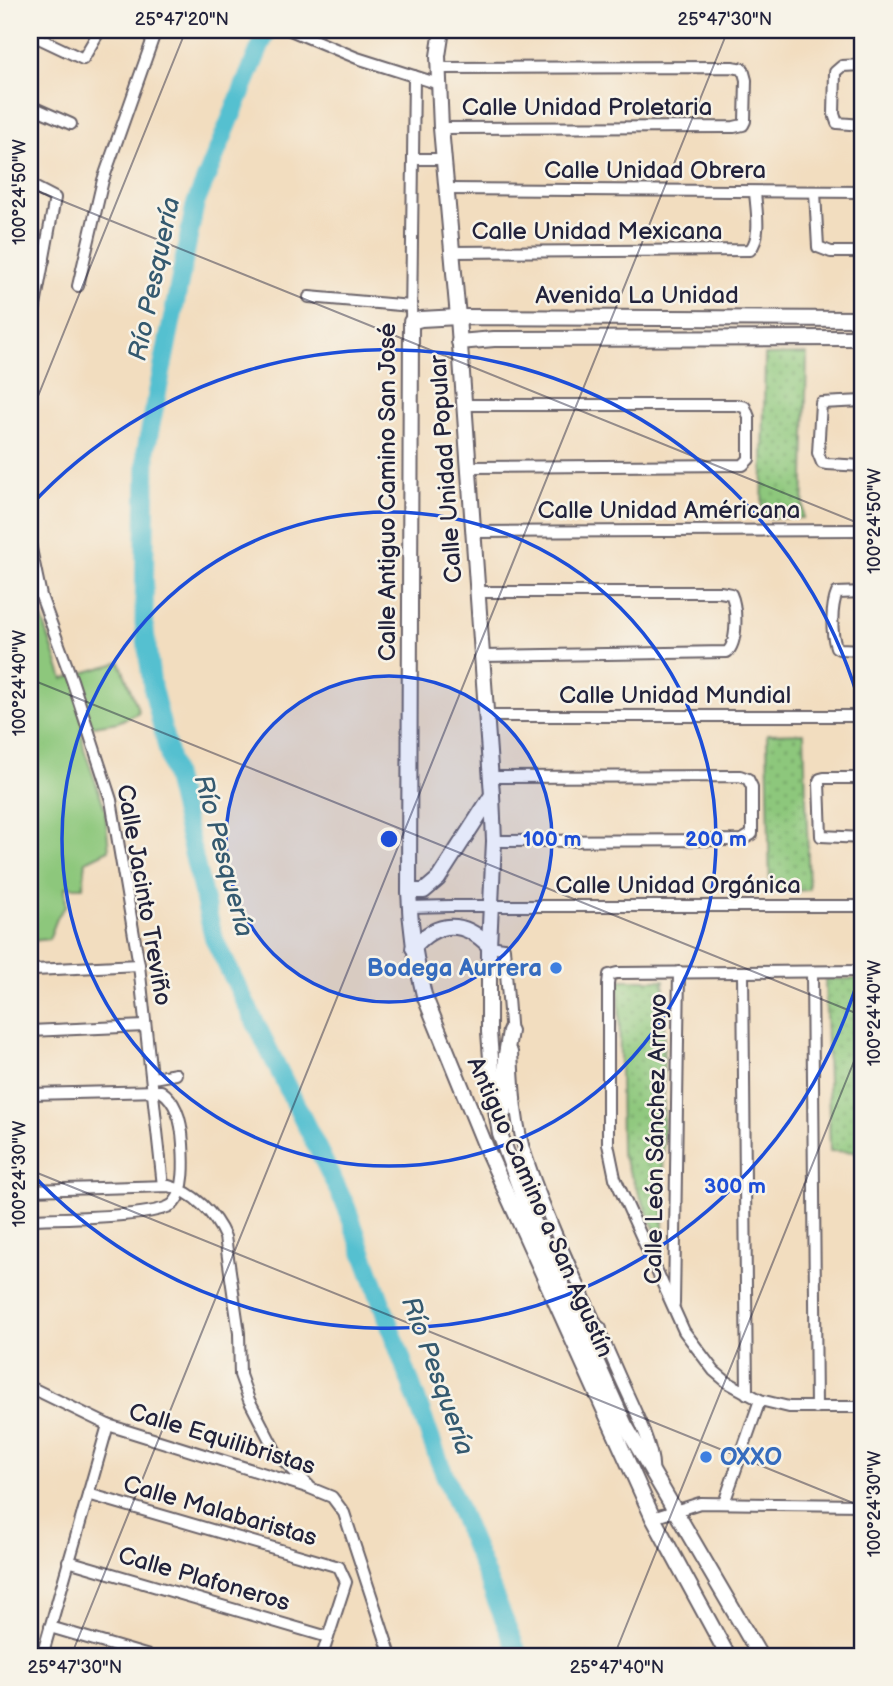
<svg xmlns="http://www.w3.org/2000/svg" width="893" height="1686" font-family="'Balsamiq Sans',sans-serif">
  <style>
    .green { fill: #8dc77c; stroke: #58745c; stroke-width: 2 }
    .park { fill: url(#park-dots); stroke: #58745c; stroke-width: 2 }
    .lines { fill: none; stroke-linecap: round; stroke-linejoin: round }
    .river { stroke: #55c0d0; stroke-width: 19 }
    .minor-casing { stroke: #6b6369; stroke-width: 14 }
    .tertiary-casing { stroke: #6b6369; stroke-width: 18 }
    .minor { stroke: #fff; stroke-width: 10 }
    .tertiary { stroke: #fff; stroke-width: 14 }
    .ticks { fill: none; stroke: #22223b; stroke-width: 2; stroke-opacity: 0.45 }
    .ring { fill: none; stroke: #1d4ed8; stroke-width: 3.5 }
    .shop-dot { fill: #3f7fe0; stroke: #f7f3e8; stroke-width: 2.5 }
    .labels { text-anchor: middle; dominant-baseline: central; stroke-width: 5; stroke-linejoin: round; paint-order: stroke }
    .street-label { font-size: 24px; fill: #22223b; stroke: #f7f3e8 }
    .shop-label { font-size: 24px; font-weight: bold; fill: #366cbe; stroke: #f7f3e8; text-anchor: end }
    .water-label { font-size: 26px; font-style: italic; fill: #34596f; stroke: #f7f3e8 }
    .centre { fill: #1d4ed8; stroke: #f7f3e8; stroke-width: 3.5 }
    .ring-label { font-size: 21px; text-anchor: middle; font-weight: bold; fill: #1d4ed8; stroke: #f7f3e8; stroke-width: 5; stroke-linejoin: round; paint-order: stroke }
    .neatline { fill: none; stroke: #22223b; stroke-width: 2.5 }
    .ticks-label { font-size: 18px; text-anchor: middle; fill: #22223b }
  </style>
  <defs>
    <pattern id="park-dots" width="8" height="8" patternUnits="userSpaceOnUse" patternTransform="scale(1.75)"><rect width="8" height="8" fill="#8dc77c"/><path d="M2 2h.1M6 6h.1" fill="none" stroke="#73a167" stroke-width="1.8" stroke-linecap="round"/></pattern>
  </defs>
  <rect width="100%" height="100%" fill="#f7f3e8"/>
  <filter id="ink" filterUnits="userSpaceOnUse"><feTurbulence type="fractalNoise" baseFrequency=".0143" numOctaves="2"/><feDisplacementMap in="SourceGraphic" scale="14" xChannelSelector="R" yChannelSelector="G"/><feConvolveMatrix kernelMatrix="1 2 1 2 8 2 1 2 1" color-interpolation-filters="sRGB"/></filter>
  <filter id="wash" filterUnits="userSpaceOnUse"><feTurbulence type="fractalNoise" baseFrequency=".00686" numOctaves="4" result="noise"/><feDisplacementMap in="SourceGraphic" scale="28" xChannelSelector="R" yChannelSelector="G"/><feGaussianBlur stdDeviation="1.57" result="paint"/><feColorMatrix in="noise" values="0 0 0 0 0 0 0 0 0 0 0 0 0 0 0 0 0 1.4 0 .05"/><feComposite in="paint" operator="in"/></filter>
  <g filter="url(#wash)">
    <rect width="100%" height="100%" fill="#f2ddbf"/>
    <polygon class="green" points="30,583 63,679 120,662 139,712 118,722 81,728 84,749 105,809 109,850 86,861 83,887 65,887 66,906 58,916 49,939 32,941 30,957"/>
    <g class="park">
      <polygon points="807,354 803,518 762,518 765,355"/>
      <polygon points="804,733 809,890 770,892 767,734"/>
      <polygon points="825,979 863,979 863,1152 830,1151"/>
      <polygon points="619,980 664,980 663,1248 621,1153"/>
    </g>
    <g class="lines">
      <polyline class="river" points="267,30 195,205 146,450 144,623 152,686 214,939 346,1206 439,1461 519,1656"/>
    </g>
  </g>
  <g filter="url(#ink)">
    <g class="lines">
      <g class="minor-casing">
        <g id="minor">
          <polyline points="290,30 357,58 439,84"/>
          <polyline points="30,34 83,59 100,30"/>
          <polyline points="863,65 842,66 835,72 834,114 837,123 863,125"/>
          <polyline points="438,68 732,67 743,69 746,80 745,121 743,125 734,127 441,128"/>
          <polyline points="30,106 71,124"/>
          <polyline points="413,159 444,159"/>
          <polyline points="30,185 55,198 30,333"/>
          <polyline points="446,189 863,192"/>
          <polyline points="815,192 818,247 831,252 863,252"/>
          <path d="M451 252 750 250C762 237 756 208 755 192"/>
          <polyline points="30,253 44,260"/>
          <polyline points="78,286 103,180 156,30"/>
          <polyline points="309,297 411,306"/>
          <polyline points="411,322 414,76"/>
          <polyline points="863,401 821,403 818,453 822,463 827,464 863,466"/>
          <polyline points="464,405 736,405 745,407 749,417 749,459 743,465 469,467"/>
          <polyline points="474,532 863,530"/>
          <polyline points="30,544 41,596 72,680 111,800 139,965 163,1186"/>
          <path d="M478 592H720L731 594C737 607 738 643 727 652L481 656"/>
          <path d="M863 592 837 593C831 607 831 633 836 647L839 649 863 650"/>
          <polyline points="486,716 863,716"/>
          <polyline points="491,777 740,776 748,779 752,787 752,834 742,840 494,841"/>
          <polyline points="863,778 824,778 820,779 819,783 821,836 863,838"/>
          <polyline points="409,907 450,906 863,906"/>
          <polyline points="489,946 504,948 511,1036"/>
          <polyline points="34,970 139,965"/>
          <polyline points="863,971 617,973 609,975 608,984 608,1144 615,1178 684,1331 714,1371 727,1382 760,1400 789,1407 863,1407"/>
          <polyline points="743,972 747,1394"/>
          <polyline points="812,972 816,1408"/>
          <polyline points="30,1031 145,1026"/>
          <path d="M512 1052C514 1088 515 1124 527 1158 552 1232 588 1303 619 1375 628 1396 656 1450 653 1470"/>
          <polyline points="153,1078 176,1074"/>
          <path d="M30 1094 161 1091C178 1102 182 1125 183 1144 184 1160 186 1190 174 1203 160 1218 55 1218 30 1219"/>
          <path d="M30 1190 169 1186C194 1192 215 1214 225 1237L239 1333 240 1375 249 1400 277 1454 309 1486"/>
          <polyline points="674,1304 679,972"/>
          <polyline points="30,1387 108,1425 310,1488 332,1497 344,1513 391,1656"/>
          <polyline points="88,1494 339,1567"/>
          <polyline points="724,1503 760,1400"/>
          <polyline points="653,1518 700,1503 863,1505"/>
          <polyline points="68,1561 328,1637"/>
          <polyline points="50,1627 149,1656"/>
          <polyline points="42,1656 108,1425"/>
          <polyline points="322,1656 346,1582 339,1567"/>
        </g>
      </g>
      <g class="tertiary-casing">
        <g id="tertiary">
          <polyline points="442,30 438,56 441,128 458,317 492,795 494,841 489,946 489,1032 494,1098 500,1134 524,1200 625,1425 760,1656"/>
          <polyline points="459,342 494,339 863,338"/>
          <polyline points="409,891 424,891 438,879 492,795"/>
          <path d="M413 948C437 920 464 920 489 946"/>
          <polyline points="504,1112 506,1055 510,1031"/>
          <polyline points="577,1317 599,1329"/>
          <path d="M728 1656 653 1518 488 1152 424 995C415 960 410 927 409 891L411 322 421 319 458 317 863 319"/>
        </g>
      </g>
      <use href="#minor" class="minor"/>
      <use href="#tertiary" class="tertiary"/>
    </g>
  </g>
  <path class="ticks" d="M853 30 863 34M30 188 863 525M30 416 186 30M30 679 863 1016M30 1170 863 1507M71 1656 728 30M614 1656 863 1039"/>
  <circle cx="389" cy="839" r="163" fill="#1d4ed8" fill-opacity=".12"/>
  <g class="ring">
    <circle cx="389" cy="839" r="163"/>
    <circle cx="389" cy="839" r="327"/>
    <path d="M862 966A490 490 0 0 1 31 1173M31 505A490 490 0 0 1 862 712"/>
  </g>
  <g class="shop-dot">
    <circle cx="556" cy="968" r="7"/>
    <circle cx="706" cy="1457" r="7"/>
  </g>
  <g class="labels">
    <g class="street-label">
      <text x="587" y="107">Calle Unidad Proletaria</text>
      <text x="655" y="170">Calle Unidad Obrera</text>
      <text x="597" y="231">Calle Unidad Mexicana</text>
      <text x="637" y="295">Avenida La Unidad</text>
      <text transform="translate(446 469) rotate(-94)">Calle Unidad Popular</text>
      <text transform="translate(387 492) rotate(-90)">Calle Antiguo Camino San José</text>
      <text x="669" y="510">Calle Unidad Américana</text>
      <text x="675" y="695">Calle Unidad Mundial</text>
      <text x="678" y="885">Calle Unidad Orgánica</text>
      <text transform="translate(144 895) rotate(80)">Calle Jacinto Treviño</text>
      <text transform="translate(656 1139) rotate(-89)">Calle León Sánchez Arroyo</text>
      <text transform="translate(540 1207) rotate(66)">Antiguo Camino a San Agustín</text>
      <text transform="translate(222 1439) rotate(17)">Calle Equilibristas</text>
      <text transform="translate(220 1511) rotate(16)">Calle Malabaristas</text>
      <text transform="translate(204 1579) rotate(16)">Calle Plafoneros</text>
    </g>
    <g class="shop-label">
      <text x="542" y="968">Bodega Aurrera</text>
      <text x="720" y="1457" text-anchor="start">OXXO</text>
    </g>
    <g class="water-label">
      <text transform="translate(155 279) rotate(-78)">Río Pesquería</text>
      <text transform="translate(223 856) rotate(75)">Río Pesquería</text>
      <text transform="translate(437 1376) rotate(70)">Río Pesquería</text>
    </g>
  </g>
  <circle cx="389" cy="839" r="10" class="centre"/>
  <g class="ring-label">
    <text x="552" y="846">100 m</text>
    <text x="716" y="846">200 m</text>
    <text x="735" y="1193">300 m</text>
  </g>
  <rect width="893" height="1686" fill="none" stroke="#f7f3e8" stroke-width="77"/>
  <rect x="38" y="38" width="816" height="1610" class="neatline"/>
  <g class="ticks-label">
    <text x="182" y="25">25°47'20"N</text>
    <text x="725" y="25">25°47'30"N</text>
    <text transform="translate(19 192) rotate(-90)" y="6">100°24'50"W</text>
    <text transform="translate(874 521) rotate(-90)" y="6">100°24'50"W</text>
    <text transform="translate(19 683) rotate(-90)" y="6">100°24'40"W</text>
    <text transform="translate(874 1013) rotate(-90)" y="6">100°24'40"W</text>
    <text transform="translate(19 1174) rotate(-90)" y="6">100°24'30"W</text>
    <text transform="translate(874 1504) rotate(-90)" y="6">100°24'30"W</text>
    <text x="75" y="1673">25°47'30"N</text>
    <text x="617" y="1673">25°47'40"N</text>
  </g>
</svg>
